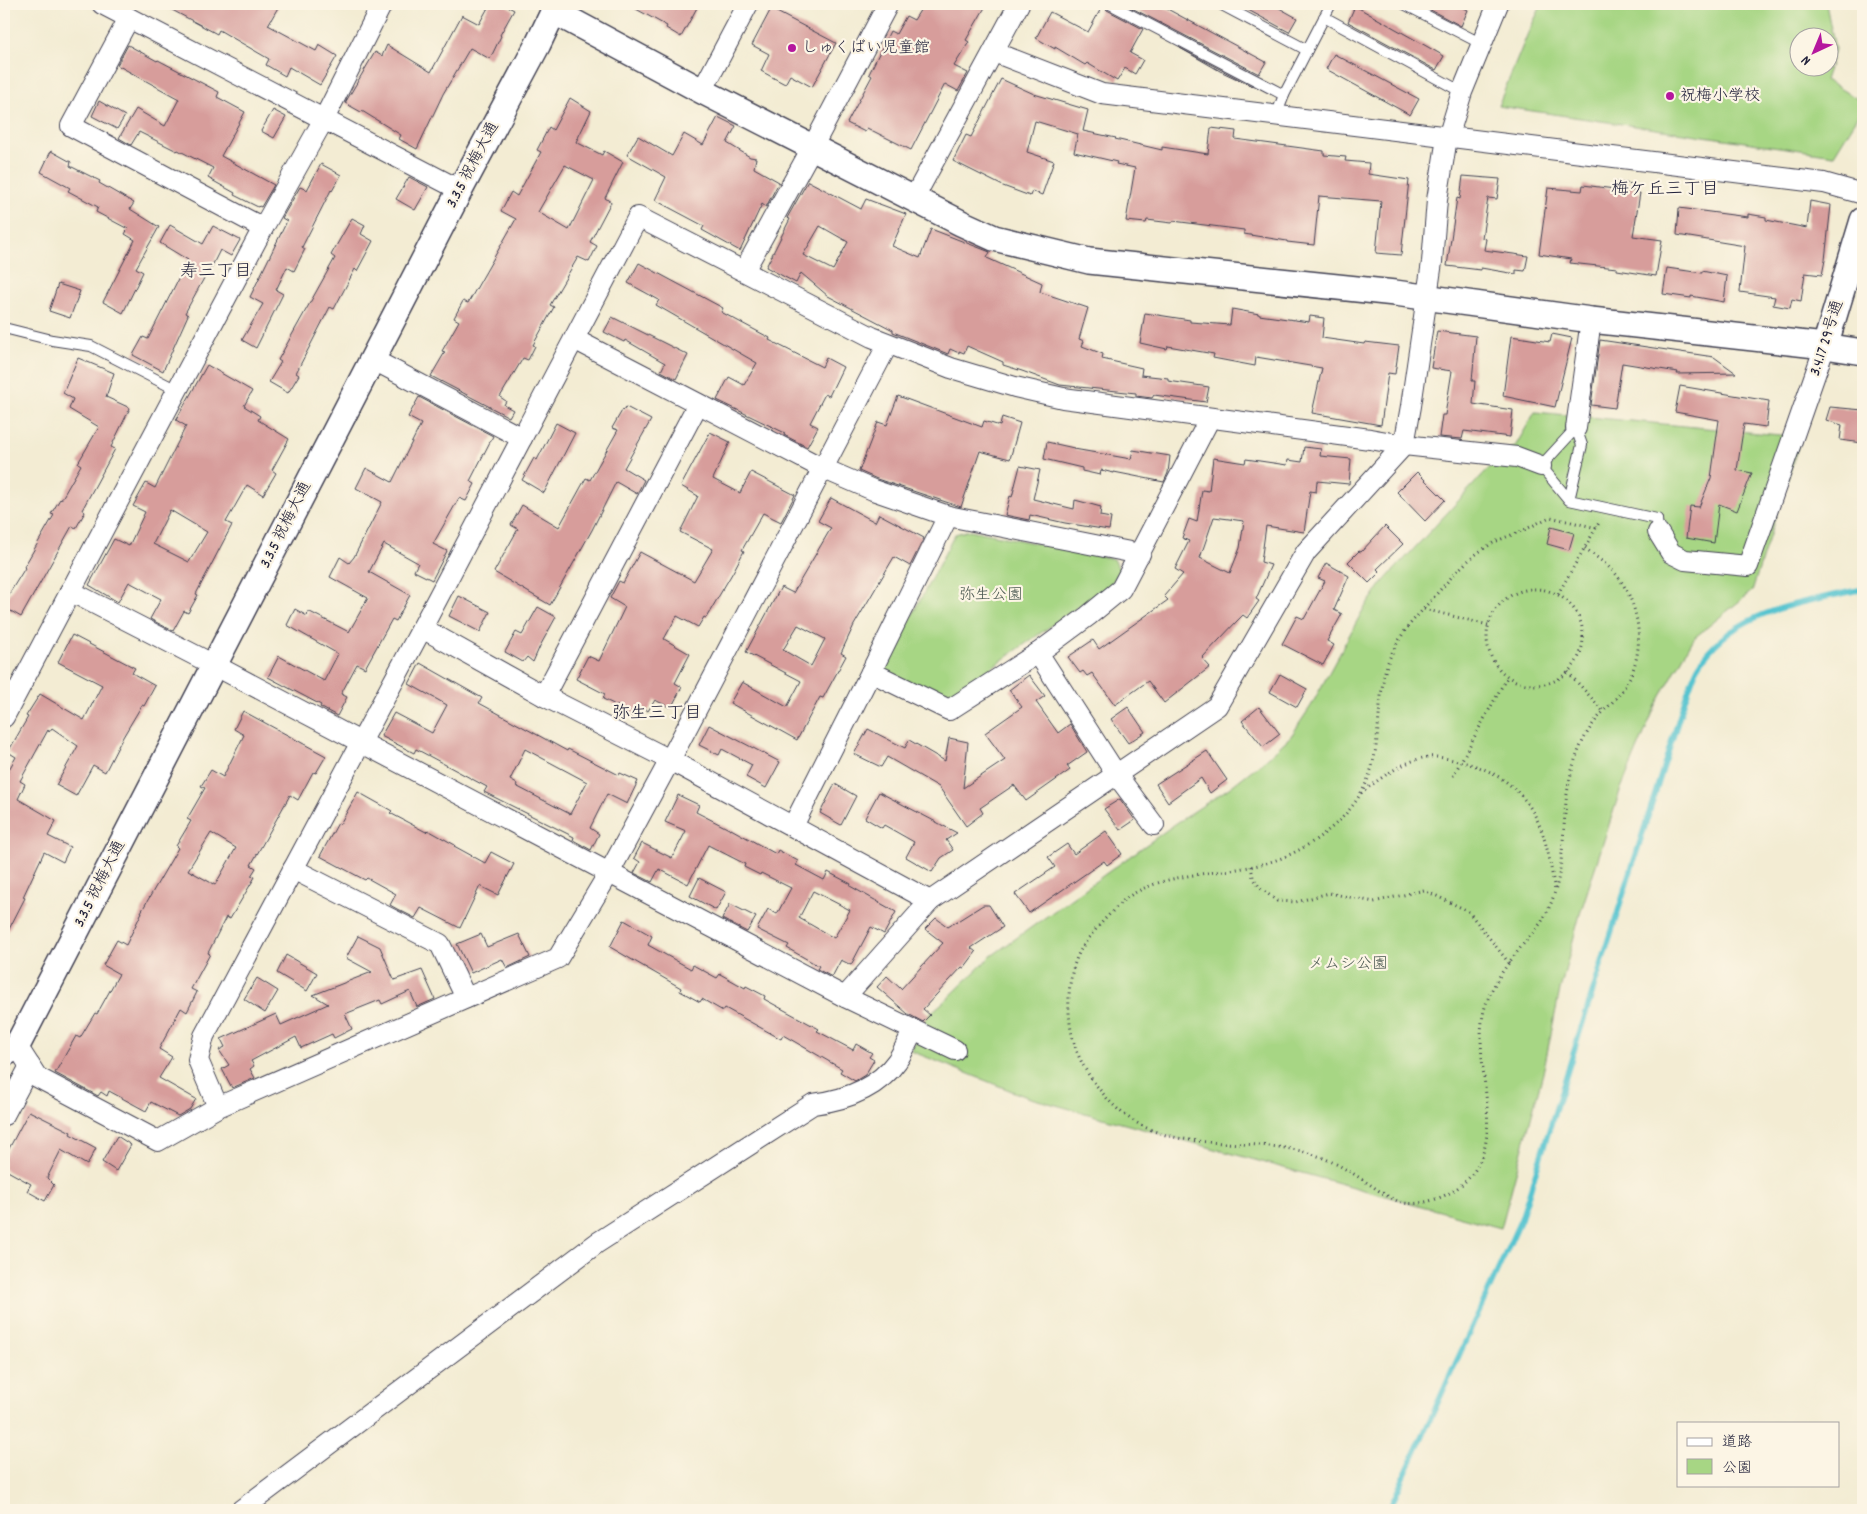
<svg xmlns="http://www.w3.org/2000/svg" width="1867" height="1514" font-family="Dekko,'Klee One',sans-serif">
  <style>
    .green { fill: #a7d684; stroke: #647c60 }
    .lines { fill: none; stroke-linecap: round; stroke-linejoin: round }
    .stream { stroke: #57c4d0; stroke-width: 5.5 }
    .building { fill: #d79d9b; fill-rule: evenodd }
    .service-casing { stroke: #414052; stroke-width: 12 }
    .minor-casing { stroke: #414052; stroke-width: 22 }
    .tertiary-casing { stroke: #414052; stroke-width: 28 }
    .path { stroke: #414052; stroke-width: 3; stroke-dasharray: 1 4; stroke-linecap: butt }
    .service { stroke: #fff; stroke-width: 10 }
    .minor { stroke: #fff; stroke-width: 20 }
    .tertiary { stroke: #fff; stroke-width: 25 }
    .poi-dot { fill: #b5179e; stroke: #fcf5e5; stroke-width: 2 }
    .labels { text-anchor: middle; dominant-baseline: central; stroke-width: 4.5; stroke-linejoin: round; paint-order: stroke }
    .poi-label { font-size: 16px; fill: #22223b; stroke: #fcf5e5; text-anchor: start }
    .street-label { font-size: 16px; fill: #22223b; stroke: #fcf5e5 }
    .park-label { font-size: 16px; fill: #4a5851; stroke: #fcf5e5 }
    .neighbourhood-label { font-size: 18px; fill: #22223b; stroke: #fcf5e5 }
  </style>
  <rect width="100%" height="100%" fill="#fcf5e5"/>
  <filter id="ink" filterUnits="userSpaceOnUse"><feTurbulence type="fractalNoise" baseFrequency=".02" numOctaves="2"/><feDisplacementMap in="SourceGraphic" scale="10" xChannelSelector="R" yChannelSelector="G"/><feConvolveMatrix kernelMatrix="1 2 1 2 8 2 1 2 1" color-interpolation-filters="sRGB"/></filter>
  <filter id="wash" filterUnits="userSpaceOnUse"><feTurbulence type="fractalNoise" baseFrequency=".0096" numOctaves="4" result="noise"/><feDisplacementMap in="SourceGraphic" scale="20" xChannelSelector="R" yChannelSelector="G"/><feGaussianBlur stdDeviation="1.12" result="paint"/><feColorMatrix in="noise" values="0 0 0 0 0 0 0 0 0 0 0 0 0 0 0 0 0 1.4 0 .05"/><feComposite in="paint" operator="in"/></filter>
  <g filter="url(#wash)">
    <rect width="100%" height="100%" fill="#f3ecd3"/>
    <g class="green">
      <polygon points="1542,4 1826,4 1835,49 1830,67 1830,38 1800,38 1800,68 1829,68 1825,80 1863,102 1863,108 1834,155 1498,106 1528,33"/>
      <polygon points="1535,412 1801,437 1752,591 1694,638 1656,705 1620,791 1580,914 1560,990 1543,1073 1501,1228 1027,1097 911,1051 927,1016 947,999 990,957 1175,824 1229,788 1266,759 1291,736 1311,706 1363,610 1384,581 1487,470 1516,445"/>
      <polygon points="970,530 1114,559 1120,571 1111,584 945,700 883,670 955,534"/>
    </g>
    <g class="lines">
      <path class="stream" d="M1389 1510 1521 1219 1685 699C1690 688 1693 676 1698 667 1732 609 1804 603 1863 589"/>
    </g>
    <g id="blocks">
      <g class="building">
        <polygon points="161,4 280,4 268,25 316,51 319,45 337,56 320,85 289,67 285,76 266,65 269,59 219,30 217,34"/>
        <polygon points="490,4 503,4 514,10 500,35 501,36 490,59 470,48 443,94 417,149 399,139 401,135 362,111 361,112 345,103 375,52 382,56 387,45 431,72 462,15 479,24"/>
        <polygon points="627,4 699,4 681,37 666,28 667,26"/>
        <polygon points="924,4 987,4 966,40 969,42 954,66 968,73 958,91 945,84 911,150 867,128 865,132 847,123 872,76 869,74 890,31 896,34 906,16 914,20"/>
        <polygon points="1124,4 1158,4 1266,62 1259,74"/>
        <polygon points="1237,4 1272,4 1297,18 1289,32"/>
        <polygon points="1419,4 1456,4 1468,10 1461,26"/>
        <polygon points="1103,5 1107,10 1143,29 1130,53 1143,60 1135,74 1125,68 1117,81 1087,63 1085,65 1055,47 1055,49 1036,38 1050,12 1088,32"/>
        <polygon points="1355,6 1444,56 1436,70 1348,22"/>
        <polygon points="771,9 836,43 812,87 790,75 785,84 761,71 769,54 752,45"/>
        <polygon points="128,45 157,61 158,60 219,92 217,97 245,112 221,156 274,185 261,207 259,206 258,207 234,195 235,193 208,178 213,168 178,150 177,151 139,132 131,145 119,138 136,109 165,126 179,99 117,65"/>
        <polygon points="1180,48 1252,86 1220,71"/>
        <polygon points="1334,54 1419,99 1410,115 1326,69"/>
        <polygon points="1001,79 1034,94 1088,110 1083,131 1116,138 1115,139 1162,150 1162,147 1208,154 1211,128 1236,131 1235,139 1324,151 1324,155 1346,157 1345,161 1369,163 1368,174 1409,180 1401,255 1376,253 1381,201 1319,196 1314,245 1287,242 1287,241 1244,234 1244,230 1173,221 1172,223 1147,220 1146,223 1126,221 1135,168 1116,164 1117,162 1074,152 1078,134 1035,121 1027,152 1054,161 1042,195 1032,191 1030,196 1003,186 953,161 966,135 971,137"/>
        <path d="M570 98 591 111 576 142 602 155 604 151 623 162 605 198 611 202 590 242 597 246 589 262 578 257 550 305 554 307 533 345 535 346 528 360 523 358 500 397 506 401 504 405 513 410 509 417 431 376 445 352 442 351 459 321 454 318 463 301 468 303 516 219 501 211 511 192 517 196 541 152 537 150 549 127 553 130ZM565 165 594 180 569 230 538 212Z"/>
        <polygon points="99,101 125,116 117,129 92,116"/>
        <polygon points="273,110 286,117 274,138 261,131"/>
        <polygon points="718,117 736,126 727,143 750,157 756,158 754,168 779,182 766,207 762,204 740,251 702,230 704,226 655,200 666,177 627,155 638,136 672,156 684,134 703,145"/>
        <polygon points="51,151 71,162 70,166 100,181 99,183 134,203 130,209 159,227 136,268 143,272 123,313 103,302 135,240 125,234 128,229 96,212 98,207 68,191 70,188 41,172"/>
        <polygon points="321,164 341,175 332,191 331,190 302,247 305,249 294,271 287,267 276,290 283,294 256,348 242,340 263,304 250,297 287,221 282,218 300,187 307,190"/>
        <polygon points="1463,176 1500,179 1497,199 1488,198 1482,238 1486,239 1484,250 1528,256 1525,271 1516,270 1516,274 1481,268 1481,270 1447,266 1457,198 1460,199"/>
        <polygon points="409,177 428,187 415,210 396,199"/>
        <path d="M808 181 861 209 866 199 906 214 892 246 920 258 931 229 990 252 987 258 1042 283 1040 292 1088 308 1079 339 1084 341 1082 346 1103 354 1102 359 1142 368 1141 375 1168 378V381L1209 387 1206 402 1154 395 1152 398 1136 396V393L1060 385 1022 371 1003 365V362L967 346 964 353 959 351V353L950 349 948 354 893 332V330L828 296 801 273 796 283 766 267 790 219 787 218ZM820 226 848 242 833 270 803 255Z"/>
        <polygon points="1615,182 1634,184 1633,192 1640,193 1633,236 1662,240 1656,276 1617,270 1617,268 1570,263 1571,259 1539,254 1548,188 1582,191 1583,185 1615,189"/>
        <polygon points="1810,201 1831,205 1825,260 1822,275 1805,273 1801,301 1792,299 1790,308 1773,305 1775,297 1740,292 1745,246 1677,235 1679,208 1748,217 1748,214 1766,217 1766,220 1807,228"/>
        <polygon points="352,218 365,225 361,234 373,241 357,271 355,269 334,309 330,307 296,373 299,375 288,393 269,382 281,362 278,360 335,258 331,255"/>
        <polygon points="170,225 203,244 213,226 240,240 231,256 220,250 210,270 209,269 185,313 188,315 163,371 133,355 143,337 148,339 188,260 160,243"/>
        <polygon points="639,263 723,308 721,312 770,338 769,340 822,367 826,358 843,367 829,396 825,394 810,423 818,427 807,447 784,435 785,433 717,400 729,377 744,385 757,363 656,305 659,300 628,283"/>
        <polygon points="1667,268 1702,273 1702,271 1727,276 1724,302 1691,296 1691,298 1663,294"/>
        <polygon points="58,284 80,291 70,318 49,311"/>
        <polygon points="1232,309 1259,314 1259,315 1309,322 1310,316 1324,318 1322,338 1364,344 1365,342 1399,346 1395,374 1388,373 1381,425 1312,413 1322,368 1256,357 1255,366 1213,358 1214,354 1168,346 1167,349 1140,343 1145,313 1190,320 1190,322 1230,325"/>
        <polygon points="612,317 688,355 676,379 661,371 665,363 625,340 624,342 604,332"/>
        <polygon points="1437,331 1476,336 1472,381 1475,381 1473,404 1513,410 1510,437 1464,431 1462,439 1439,437 1442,415 1445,415 1452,371 1431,368"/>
        <polygon points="1552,334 1572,338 1555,407 1503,396 1511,336 1550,342"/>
        <polygon points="1600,340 1714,357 1736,373 1677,374 1678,372 1622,363 1615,408 1591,405"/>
        <polygon points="78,358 114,373 106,397 130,408 111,447 115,449 82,510 85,512 76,528 72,526 21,617 4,607 4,602 25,568 24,567 54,515 51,514 60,499 61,500 81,465 78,463 99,427 69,409 73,399 63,393"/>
        <path d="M207 365 252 391 244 406 260 416 258 420 289 439 272 470 276 473 263 495 247 485 226 522 232 525 196 594 198 595 188 613 184 611 173 631 150 619 161 599 129 582 118 602 89 585 114 539 129 546 145 512 133 506 146 483 155 488 186 426 176 420ZM170 510 207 532 189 562 153 544Z"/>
        <polygon points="1680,386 1769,401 1766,427 1744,424 1737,470 1752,473 1737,511 1719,504 1714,543 1686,538 1690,506 1699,507 1711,478 1719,420 1675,412"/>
        <polygon points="898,396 982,427 984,421 1000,426 1002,417 1020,423 1010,459 980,451 961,507 877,479 859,471 878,422 887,425"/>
        <polygon points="419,397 493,436 470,481 475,484 466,501 459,498 433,544 447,551 432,580 414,571 418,563 384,544 369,572 410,595 396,621 392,619 365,668 357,664 341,694 347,697 337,716 320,707 321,705 268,677 279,656 324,681 338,654 287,625 295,609 307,616 308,611 349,632 368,598 330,577 340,557 349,563 354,557 382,502 356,488 366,468 392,482 421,424 408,417"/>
        <polygon points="626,407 651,420 624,468 644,480 637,494 616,482 592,530 550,605 494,572 518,529 511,525 522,505 559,527 586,478 590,480 618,430 612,428 623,409 624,410"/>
        <polygon points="1830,407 1863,410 1863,443 1840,440 1842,425 1826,420"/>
        <polygon points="556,423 575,433 544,493 522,480 534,458 537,460"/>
        <polygon points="710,432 730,442 713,479 740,493 751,472 795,495 781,522 763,513 742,550 744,551 733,572 706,618 704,617 698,627 677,616 664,639 690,654 675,683 682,687 671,708 655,700 648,711 642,707 636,719 620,711 622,708 603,699 605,694 576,679 588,656 599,661 625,607 610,598 619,581 623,583 640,552 694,581 713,549 680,532 698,496 681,486"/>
        <polygon points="1047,442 1074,448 1074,449 1131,459 1133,450 1170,456 1168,473 1164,482 1114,472 1114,473 1101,470 1100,475 1082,471 1082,468 1044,459"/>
        <path d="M1304 447 1321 449 1320 456 1351 459 1349 484 1317 481 1316 492 1310 491 1304 532 1266 526 1261 562 1271 565 1256 599 1259 601 1247 618 1243 615 1237 621 1202 658 1210 667 1164 703 1148 681 1115 705 1092 673 1087 676 1083 671 1080 673 1068 657 1093 640 1099 649 1168 600 1164 596 1183 574 1175 569 1189 541 1182 538 1189 519 1197 522 1202 490 1209 491 1213 458 1245 463 1246 459 1287 465 1288 460 1302 462ZM1214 517 1244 521 1240 548 1230 573 1200 558Z"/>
        <polygon points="1020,466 1040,470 1033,499 1074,509 1075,500 1101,507 1100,516 1111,518 1109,530 1065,523 1030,515 1029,520 1005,515 1010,496 1012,497"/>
        <polygon points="1417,472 1445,500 1425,521 1397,492"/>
        <path d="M831 498 875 522 879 514 924 538 910 566 894 557 854 625 841 653 846 656 823 698 820 697 797 740 730 703 742 682 787 707 801 681 746 652 781 587 793 593 831 528 818 521ZM798 625 825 639 811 666 783 650Z"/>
        <polygon points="1385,526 1403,544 1377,569 1380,572 1369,583 1348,562 1359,551 1361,552"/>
        <polygon points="1551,527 1574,533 1569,550 1547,544"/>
        <polygon points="1326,563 1349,576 1334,610 1342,614 1327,641 1334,645 1323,665 1282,644 1297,616 1304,619 1325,581 1318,578"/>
        <polygon points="459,596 490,612 480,632 449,616"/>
        <polygon points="538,607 556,617 540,646 533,662 527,657 523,662 505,652 516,632 522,635"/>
        <polygon points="72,635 135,668 132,673 155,686 144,706 142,705 123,737 105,772 93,765 76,796 56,785 78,746 52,728 49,732 48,730 20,781 25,784 18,799 56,821 48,836 70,847 63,862 44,852 23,897 25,898 4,939 4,771 7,773 16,757 8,752 28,717 26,716 40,694 84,720 102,685 58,662"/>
        <path d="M420 663 482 698 479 703 567 751 568 749 619 775 620 773 638 781 627 804 607 794 590 828 599 834 591 850 573 840 574 837 484 792 487 787 416 749 414 753 381 736 394 713 432 733 447 705 409 684ZM525 749 587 782 570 814 516 786 517 784 510 780Z"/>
        <polygon points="1280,674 1307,689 1297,707 1270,692"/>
        <polygon points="1029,675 1045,696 1036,702 1058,733 1070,724 1087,752 1067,766 1070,770 1026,801 1014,785 980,808 983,813 966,826 939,787 887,757 881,767 854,754 868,729 905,748 909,740 945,761 949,738 968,742 963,788 1005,760 985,733 1022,707 1009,690"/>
        <polygon points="1128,707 1145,732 1128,743 1111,719"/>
        <polygon points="1259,707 1280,734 1263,747 1242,721"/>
        <path d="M243 711 326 756 316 773 313 772 298 800 290 795 251 865 256 868 251 876 255 877 230 919 226 917 208 953 210 954 191 989 197 992 187 1012 181 1008 159 1049 172 1057 159 1078 196 1099 190 1109 178 1116 151 1102 146 1111 109 1091 107 1096 101 1092 98 1096 55 1073 76 1036 80 1038 95 1013 97 1014 119 974 103 965 117 940 126 945 142 912H141L178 848 176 846 191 821 187 819 205 788 201 786 211 770 223 777 244 735 234 729ZM211 833 236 848 215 885 188 870Z"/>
        <polygon points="709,725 780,762 766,788 746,777 752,765 722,749 719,755 699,745"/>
        <polygon points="1207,751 1227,780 1210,793 1201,778 1168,802 1156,784"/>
        <polygon points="835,784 856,796 841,825 820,813"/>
        <polygon points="358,792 392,811 390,813 426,832 428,830 455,845 454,846 485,863 491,852 514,864 498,895 480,886 460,928 421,908 415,918 397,909 390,905 396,894 367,878 365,880 320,856 338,823 340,824"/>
        <polygon points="879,792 957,833 946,840 953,850 941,858 932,872 906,857 914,842 884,825 882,828 865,818"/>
        <path d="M678 795 699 805 696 812 731 830V829L776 854 778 850 798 861 796 865 824 880 828 872 851 884 850 886 896 912 884 934 871 927 851 965 841 960 832 977 817 969 819 966 787 948 789 945 757 929 768 909 777 914 791 888 761 873 760 875 744 867 745 864 708 845 688 884 659 869 652 882 634 873 640 862 634 858 642 843 672 858 686 831 665 822ZM813 891 850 910 834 938 799 918Z"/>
        <polygon points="1120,799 1135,820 1120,830 1104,809"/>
        <polygon points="1106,831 1122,854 1107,865 1104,861 1029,913 1015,894 1055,867 1048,857 1067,844 1074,854"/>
        <polygon points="699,878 726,892 716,910 690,896"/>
        <polygon points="730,904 756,917 747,932 722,919"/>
        <polygon points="983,905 989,905 1003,927 971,948 976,952 964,968 962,967 923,1009 930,1015 923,1022 908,1014 877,987 887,976 901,989 943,943 925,929 936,918 948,927"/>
        <polygon points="624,920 652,936 648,945 691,969 693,965 717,978 720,974 745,988 746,986 765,996 764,999 819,1029 817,1031 853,1050 856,1044 872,1053 869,1057 874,1060 865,1075 855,1081 840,1072 842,1069 783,1035 781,1039 725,1008 723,1011 702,999 700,1002 680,991 681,988 610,947"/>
        <polygon points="481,934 487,947 519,934 530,957 507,968 502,959 471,973 457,944"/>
        <polygon points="358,936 380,947 394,980 422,970 435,999 417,1007 410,991 382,1004 380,1000 345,1014 352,1029 334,1038 332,1034 301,1048 296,1037 251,1061 254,1066 250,1069 255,1078 232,1088 222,1069 229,1065 219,1050 225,1047 221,1039 276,1014 281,1025 328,1004 313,995 372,972 346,958"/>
        <polygon points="286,955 317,973 307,991 277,973"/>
        <polygon points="257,978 278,991 265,1013 244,999"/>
        <polygon points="29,1111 71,1132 70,1134 96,1148 87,1165 61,1150 47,1178 54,1185 45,1201 27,1191 31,1184 4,1169 4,1158"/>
        <polygon points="117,1136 131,1145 116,1171 102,1162"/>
      </g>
    </g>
  </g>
  <g filter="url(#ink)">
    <use href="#blocks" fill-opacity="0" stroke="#414052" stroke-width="1"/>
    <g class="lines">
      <g class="service-casing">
        <g id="service">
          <polyline points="1110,4 1284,95"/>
          <polyline points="1220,4 1307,50"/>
          <polyline points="1404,4 1482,44"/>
          <polyline points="1324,17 1462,92"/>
          <polyline points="1276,116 1284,95 1331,4"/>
          <polyline points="4,328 52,340 91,346 177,390"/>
          <polyline points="1569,500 1582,445 1576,428 1541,466 1569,500 1657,519 1658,532"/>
        </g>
      </g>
      <g class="minor-casing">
        <g id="minor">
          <polyline points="102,4 460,190"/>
          <polyline points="129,18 71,126 263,228"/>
          <polyline points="994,52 1102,94 1824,183 1863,194"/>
          <polyline points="702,91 748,4"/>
          <polyline points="914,198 1019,4"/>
          <polyline points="744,271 813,146 888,4"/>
          <polyline points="574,339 822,468 873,490 948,516 1140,554"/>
          <polyline points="372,359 522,438"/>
          <polyline points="1576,428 1591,320"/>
          <polyline points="1658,532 1671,553 1685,560 1748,566 1825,346"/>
          <polyline points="70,591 214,665 845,997 955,1050"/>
          <polyline points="422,628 544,696 670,760 930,901"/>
          <polyline points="1038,653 1116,774 1154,825"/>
          <polyline points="871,672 949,710 1038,653 1088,616 1121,589 1210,418"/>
          <polyline points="544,696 698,404"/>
          <polyline points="4,717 263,228 324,119 382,4"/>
          <polyline points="793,826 871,672 948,516"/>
          <polyline points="293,869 440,944 466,998"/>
          <polyline points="845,997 930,901 1217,706 1306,552 1404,445 1411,406 1432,262 1437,200 1446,144 1462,92 1498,4"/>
          <polyline points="17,1046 37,1077 158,1141 218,1107 558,958 609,873 670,760 888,344"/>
          <polyline points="218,1107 198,1060 204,1036 422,628 638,217 872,337 951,368 1015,387 1063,398 1370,439 1404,445 1517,457 1541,466"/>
          <polyline points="4,1115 30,1066"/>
          <path d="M241 1510 597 1243 813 1104C845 1100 877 1089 897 1061 903 1052 908 1041 913 1031"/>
        </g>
      </g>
      <g class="tertiary-casing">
        <g id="tertiary">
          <polyline points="553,11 702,91 961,223 994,238 1089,261 1395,293 1591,320 1825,346 1863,352"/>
          <polyline points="1825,346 1863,220"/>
          <polyline points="4,1054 17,1046 460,190 538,44 557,4"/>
        </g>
      </g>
      <g class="path">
        <path d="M1585 548C1597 558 1613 568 1621 581 1641 611 1645 651 1627 683 1619 697 1606 708 1596 720 1578 743 1569 774 1566 802 1562 841 1564 881 1545 916 1539 927 1529 937 1521 947 1505 967 1488 990 1483 1015 1472 1074 1514 1148 1456 1189 1442 1199 1416 1207 1400 1202 1392 1199 1382 1193 1375 1188 1356 1175 1336 1162 1315 1155 1242 1131 1162 1163 1105 1096 1092 1081 1081 1065 1075 1046 1066 1019 1066 977 1080 951 1086 940 1096 929 1104 920 1111 913 1118 905 1125 899 1166 870 1220 876 1266 863 1294 856 1320 839 1341 819 1384 775 1374 736 1383 682 1385 666 1392 651 1401 637 1407 626 1417 617 1425 607 1445 585 1463 561 1488 546 1499 539 1512 535 1524 530 1533 526 1541 521 1550 517L1597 528"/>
        <circle cx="1535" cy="637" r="48"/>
        <polyline points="1558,594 1600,521"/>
        <polyline points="1424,609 1488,625"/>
        <polyline points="1568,672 1604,712"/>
        <polyline points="1453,776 1507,677"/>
        <path d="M1361 793C1381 778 1402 761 1428 757 1437 756 1449 759 1458 761 1495 769 1523 788 1539 824 1548 846 1551 868 1555 891"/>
        <polyline points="1251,866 1253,877 1260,888 1277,901 1296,902 1329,893 1374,902 1424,890 1468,911 1509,963"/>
      </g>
      <use href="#service" class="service"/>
      <use href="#minor" class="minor"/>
      <use href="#tertiary" class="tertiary"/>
    </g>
  </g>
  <g class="poi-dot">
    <circle cx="792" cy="48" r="5"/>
    <circle cx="1670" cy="96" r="5"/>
  </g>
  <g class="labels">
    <g class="poi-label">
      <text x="802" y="48">しゅくばい児童館</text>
      <text x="1680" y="96">祝梅小学校</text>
    </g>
    <g class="street-label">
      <text transform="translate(473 165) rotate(-62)">3.3.5 祝梅大通</text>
      <text transform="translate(1827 338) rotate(-72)">3.4.17 29号通</text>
      <text transform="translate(286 525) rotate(-63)">3.3.5 祝梅大通</text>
      <text transform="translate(100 884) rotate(-63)">3.3.5 祝梅大通</text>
    </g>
    <g class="park-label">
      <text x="991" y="595">弥生公園</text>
      <text x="1348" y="964">メムシ公園</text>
    </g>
    <g class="neighbourhood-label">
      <text x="1665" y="190">梅ケ丘三丁目</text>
      <text x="216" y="272">寿三丁目</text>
      <text x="657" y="714">弥生三丁目</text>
    </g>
  </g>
  <rect width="1867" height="1514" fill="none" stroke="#fcf5e5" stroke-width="20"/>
  <rect x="1677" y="1422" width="162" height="65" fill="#fcf5e5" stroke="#a5a1a1"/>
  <rect x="1687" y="1438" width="25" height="8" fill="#ffffff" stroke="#a5a1a1"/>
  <text x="1722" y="1446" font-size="15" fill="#22223b">道路</text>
  <rect x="1687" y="1459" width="25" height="15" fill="#a7d684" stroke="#a5a1a1"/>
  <text x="1722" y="1472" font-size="15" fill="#22223b">公園</text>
  <g transform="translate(1814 52) rotate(224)"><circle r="24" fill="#fcf5e5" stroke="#a5a1a1"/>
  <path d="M0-4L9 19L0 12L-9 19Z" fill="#b5179e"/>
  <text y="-8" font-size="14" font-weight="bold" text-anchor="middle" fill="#22223b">N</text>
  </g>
</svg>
